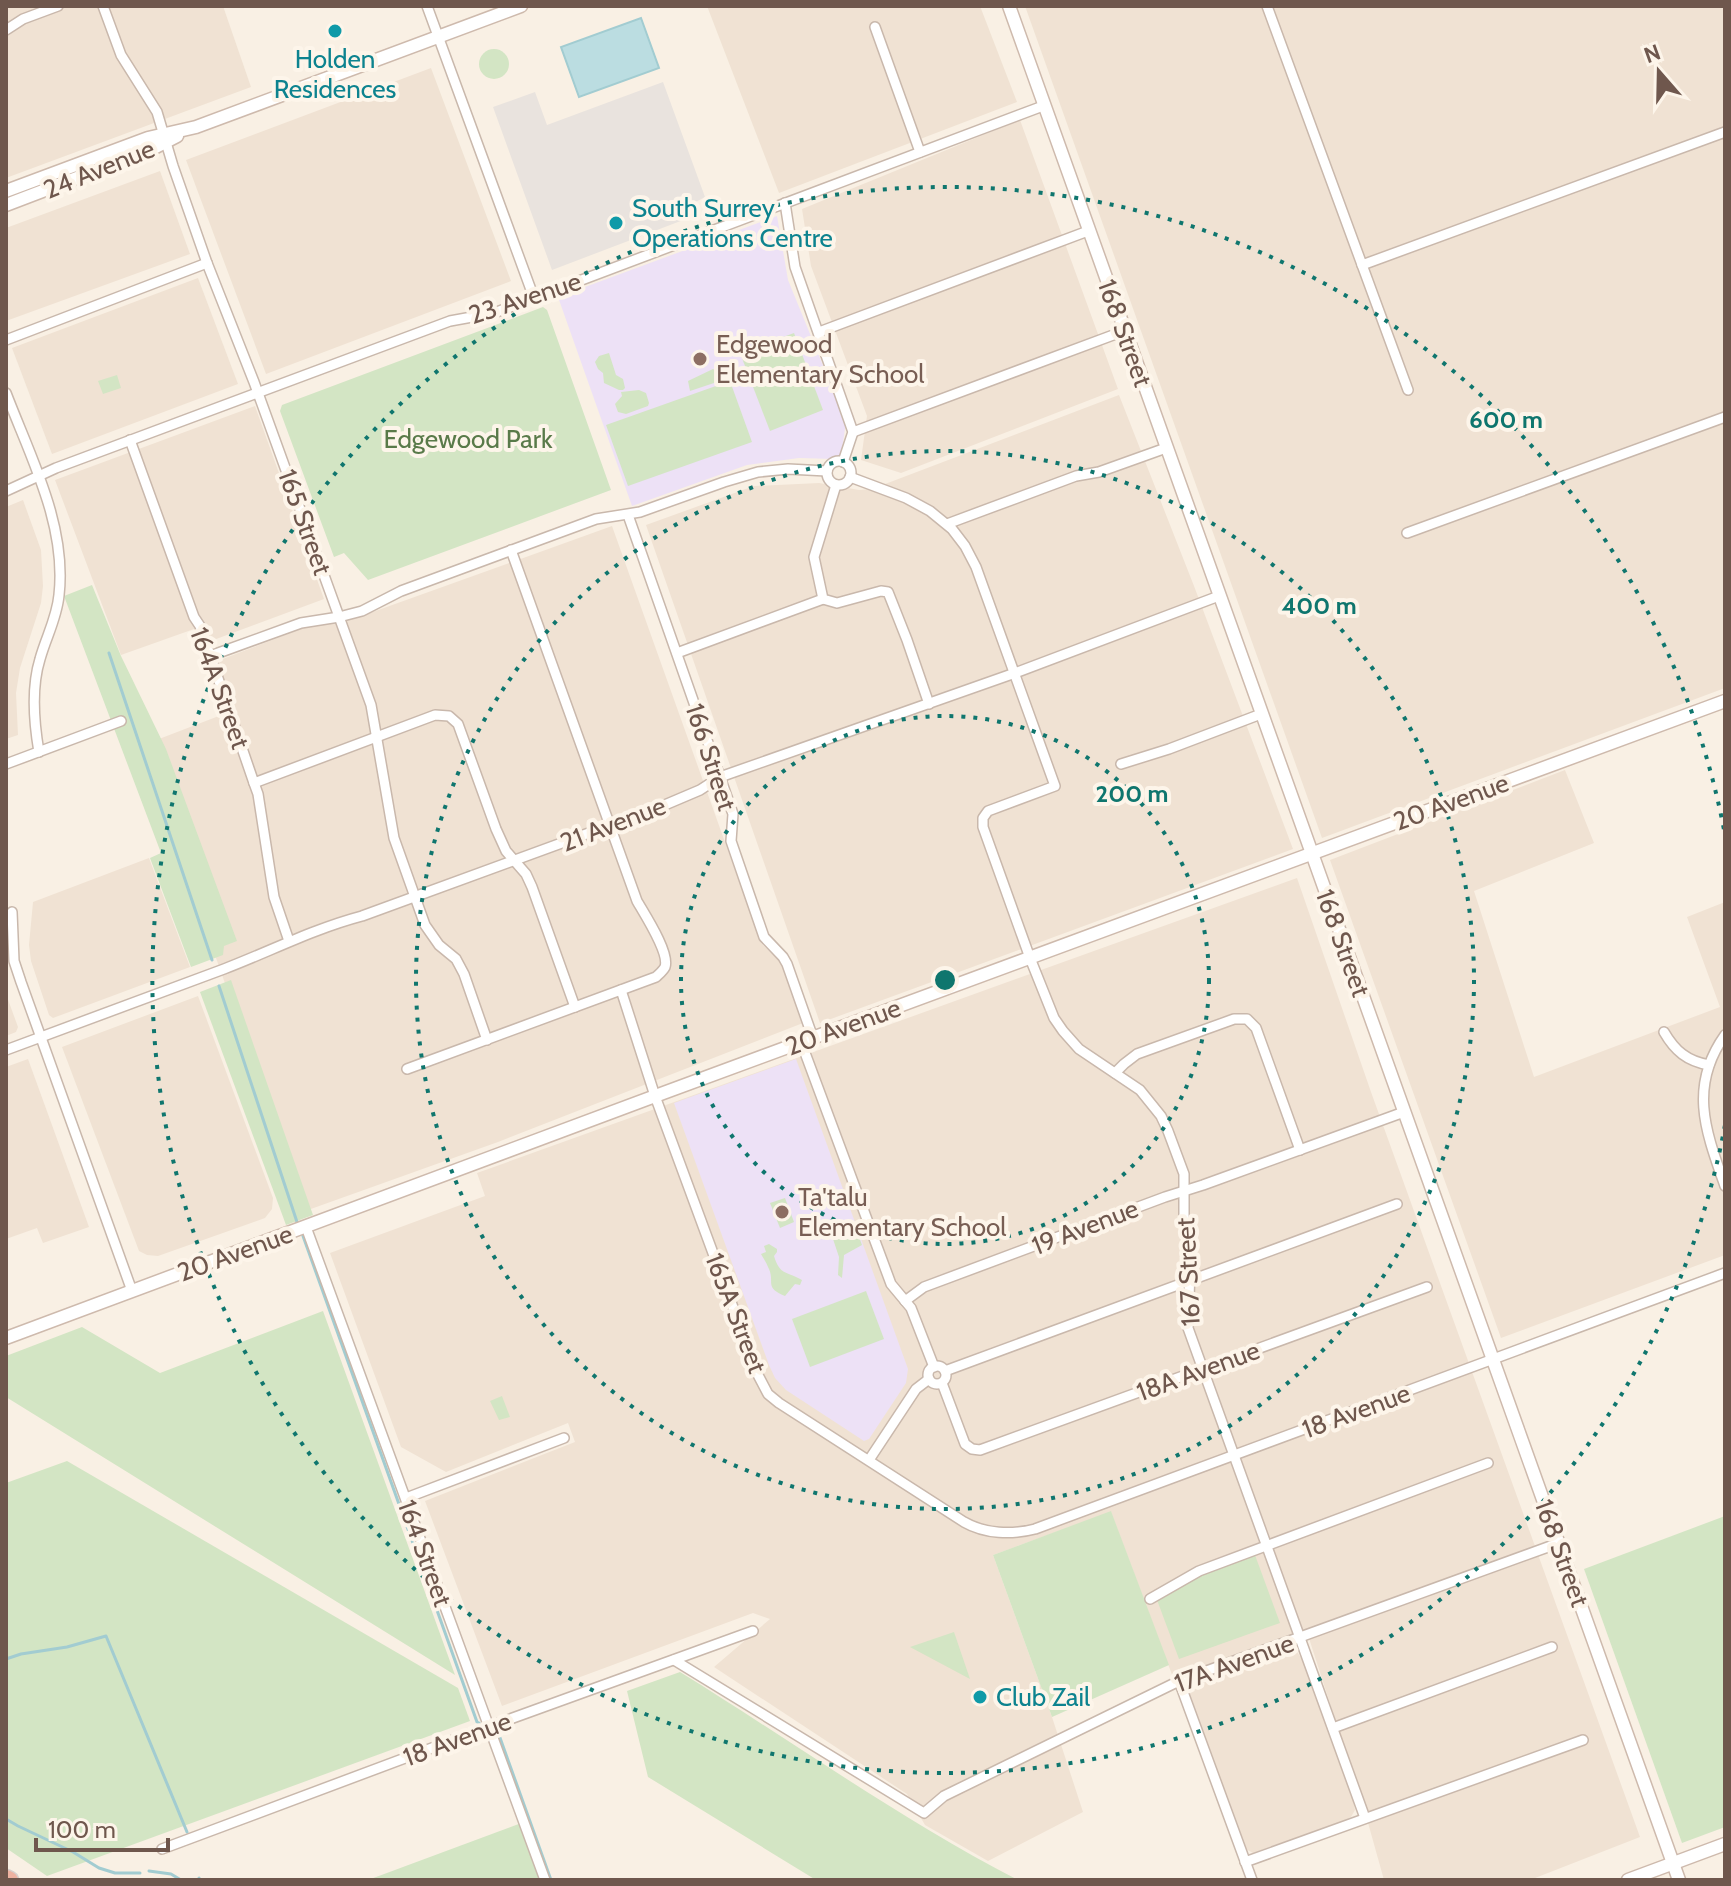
<svg xmlns="http://www.w3.org/2000/svg" width="1731" height="1886" font-family="Cabin,sans-serif">
  <style>
    .residential { fill: #f0e2d3 }
    .industrial { fill: #e9e3de }
    .education { fill: #ede1f6 }
    .green { fill: #d3e5c4 }
    .water { fill: #bbdde1; stroke: #a2ccd1; stroke-width: 2 }
    .lines { fill: none; stroke-linecap: round; stroke-linejoin: round }
    .stream { stroke: #a2ccd1; stroke-width: 3 }
    .street-casing { stroke: #c9b8ac; stroke-width: 12 }
    .secondary-casing { stroke: #cebaad; stroke-width: 15 }
    .highway-casing { stroke: #d7d0cd; stroke-width: 19 }
    .street { stroke: #fff; stroke-width: 9 }
    .secondary { stroke: #fff; stroke-width: 12 }
    .highway { stroke: #edb2a1; stroke-width: 16 }
    .ring { fill: none; stroke: #0f766e; stroke-width: 4; stroke-dasharray: 4 8 }
    .culture-dot { fill: #0f9aa8; stroke: #fdf5ea; stroke-width: 3 }
    .education-dot { fill: #8d6e63; stroke: #fdf5ea; stroke-width: 3 }
    .labels { text-anchor: middle; dominant-baseline: central; stroke-width: 8; stroke-linejoin: round; paint-order: stroke }
    .culture-label { font-size: 26px; fill: #0d838f; stroke: #fdf5ea; text-anchor: start }
    .street-label { font-size: 26px; fill: #6f574d; stroke: #fdf5ea }
    .education-label { font-size: 26px; fill: #785e54; stroke: #fdf5ea; text-anchor: start }
    .park-label { font-size: 26px; fill: #597a49; stroke: #fdf5ea }
    .centre { fill: #0f766e; stroke: #fdf5ea; stroke-width: 4 }
    .ring-label { font-size: 24px; text-anchor: middle; font-weight: bold; fill: #0f766e; stroke: #fdf5ea; stroke-width: 8; stroke-linejoin: round; paint-order: stroke }
  </style>
  <rect width="100%" height="100%" fill="#f9f0e4"/>
  <g class="residential">
    <polygon points="6,6 223,6 251,87 6,178"/>
    <polygon points="707,6 980,6 1017,102 779,193"/>
    <polygon points="1025,6 1725,6 1725,688 1322,838"/>
    <polygon points="431,68 511,281 266,374 186,160"/>
    <polygon points="1020,120 1118,389 901,473 861,460 867,416 811,266 802,209"/>
    <polygon points="160,171 190,254 6,321 6,228"/>
    <polygon points="198,278 238,384 52,454 12,348"/>
    <polygon points="1119,395 1194,586 1293,849 820,1023 646,525 754,486 819,483 859,490 872,489"/>
    <polygon points="255,406 324,599 200,645 194,629 121,655 55,480"/>
    <polygon points="23,500 41,550 43,586 41,603 20,668 16,693 18,735 6,739 6,507"/>
    <polygon points="612,526 761,943 783,965 803,1023 498,1142 308,1210 272,1115 216,958 133,749 224,714 207,665 306,627 356,618"/>
    <polygon points="1565,770 1594,843 1474,891 1534,1077 1720,1007 1687,917 1725,902 1725,1255 1501,1338 1330,860"/>
    <polygon points="149,858 190,967 53,1018 49,1015 31,961 29,945 33,902"/>
    <polygon points="1297,878 1371,1092 1640,1837 1530,1880 1384,1880 1365,1812 1306,1629 1174,1680 1111,1512 993,1555 1052,1717 1083,1812 988,1861 925,1825 907,1794 714,1667 770,1619 753,1613 502,1706 425,1501 575,1442 568,1423 446,1472 401,1447 330,1253 485,1196 477,1173"/>
    <polygon points="6,994 18,1027 16,1032 6,1036"/>
    <polygon points="198,996 273,1198 272,1209 265,1218 158,1256 147,1255 139,1251 62,1047"/>
    <polygon points="28,1059 89,1227 43,1243 37,1228 6,1239 6,1067"/>
    <polygon points="1286,1649 1296,1650 1303,1661 1353,1800 1355,1810 1351,1817 1345,1820 1253,1853 1244,1848 1188,1692 1191,1684 1196,1681"/>
  </g>
  <polygon class="industrial" points="663,82 705,197 694,203 699,214 552,270 493,107 535,92 547,125"/>
  <g class="education">
    <polygon points="777,216 788,280 846,422 841,456 834,459 799,458 747,465 632,506 558,297"/>
    <polygon points="796,1059 908,1369 906,1383 869,1439 864,1441 786,1390 775,1378 769,1365 674,1103"/>
  </g>
  <g class="green">
    <circle cx="494" cy="64" r="15"/>
    <polygon points="543,307 547,310 611,490 368,580 344,553 334,557 280,411 282,405"/>
    <polygon points="794,333 823,410 770,431 740,353"/>
    <polygon points="609,353 616,375 623,379 625,388 623,390 619,390 604,383 603,373 598,369 595,362 599,356"/>
    <polygon points="713,369 716,371 719,378 717,382 690,391 688,381"/>
    <polygon points="117,375 121,388 103,394 98,381"/>
    <polygon points="730,381 752,442 628,486 606,425"/>
    <polygon points="639,390 646,393 649,403 648,406 626,414 618,412 615,404 622,396 621,392"/>
    <polygon points="92,585 121,656 166,749 237,941 224,946 223,955 191,967 150,858 161,853 64,596"/>
    <polygon points="231,980 313,1215 286,1225 200,992"/>
    <polygon points="785,1198 794,1222 780,1228 770,1203"/>
    <polygon points="854,1223 862,1245 844,1255 842,1278 838,1275 839,1257 830,1230 841,1225"/>
    <path d="M769 1244 777 1249V1252L774 1256C780 1276 787 1271 802 1280L800 1285 795 1284 785 1296C763 1287 776 1282 768 1267 766 1262 763 1258 761 1254L766 1252 764 1246Z"/>
    <polygon points="866,1291 884,1339 810,1367 792,1319"/>
    <polygon points="323,1311 455,1675 6,1397 6,1356 82,1327 160,1373"/>
    <polygon points="502,1396 510,1417 499,1420 490,1401"/>
    <polygon points="67,1461 458,1688 470,1721 47,1876 6,1848 6,1483"/>
    <polygon points="1111,1511 1169,1665 1052,1717 993,1555"/>
    <polygon points="1725,1516 1725,1827 1682,1843 1584,1569"/>
    <polygon points="1255,1555 1280,1623 1179,1659 1157,1600 1198,1577"/>
    <polygon points="954,1632 970,1679 910,1647"/>
    <path d="M680 1672C792 1741 900 1819 1018 1880H816L648 1777 627 1691Z"/>
    <polygon points="524,1822 543,1880 368,1880"/>
  </g>
  <polygon class="water" points="641,18 659,68 579,97 561,47"/>
  <g class="lines">
    <g class="stream">
      <polyline points="109,653 212,960"/>
      <polyline points="219,986 297,1222"/>
      <polyline points="303,1236 477,1722 479,1723"/>
      <polyline points="6,1659 21,1654 67,1647 106,1636 187,1832"/>
      <polyline points="493,1732 499,1735 551,1880"/>
      <polyline points="6,1819 18,1826 73,1852 99,1868 115,1873 140,1873"/>
      <polyline points="149,1871 171,1874 181,1880"/>
      <polyline points="199,1878 200,1880"/>
    </g>
    <g class="street-casing">
      <g id="street">
        <polyline points="103,6 121,55 157,112 173,166 207,263 254,382 371,705 394,838 425,925 439,945 456,959 464,974 487,1040"/>
        <polyline points="427,6 534,298"/>
        <polyline points="1267,6 1408,390"/>
        <polyline points="875,27 920,152"/>
        <polyline points="6,30 23,19 58,6"/>
        <polyline points="785,203 795,267 853,432 843,462"/>
        <polyline points="1362,265 1725,132"/>
        <polyline points="819,332 1088,231"/>
        <polyline points="6,340 207,263"/>
        <path d="M6 393C30 456 67 525 59 595 57 618 46 637 40 659 31 688 34 723 39 752"/>
        <polyline points="853,432 1124,331"/>
        <polyline points="130,440 194,617 200,626 254,783 258,794 274,897 289,941"/>
        <circle cx="839" cy="473" r="12"/>
        <polyline points="850,477 906,498 930,511 952,529 965,546 976,567 1055,786 988,811 983,818 983,827 1030,958 1054,1018 1063,1031 1079,1049 1140,1090 1161,1116 1168,1131 1184,1174 1184,1215 1190,1269 1188,1328 1365,1818"/>
        <polyline points="836,485 814,557 823,599 837,603 881,591 888,592 907,640 929,704"/>
        <polyline points="6,491 56,468 450,321 494,313 1043,106"/>
        <polyline points="628,515 733,814 731,841 764,937 783,957 787,964 813,1038"/>
        <polyline points="947,524 1076,476 1099,472 1166,448"/>
        <polyline points="1407,533 1725,417"/>
        <polyline points="677,653 823,599"/>
        <polyline points="210,656 301,623 339,617 362,611 401,591 596,519 640,512 724,482 758,472 788,469 827,471"/>
        <polyline points="6,764 121,721"/>
        <polyline points="1121,764 1169,749 1261,714"/>
        <polyline points="254,783 435,715 449,716 458,724 496,829 506,851 526,874 532,887 575,1007"/>
        <polyline points="12,912 14,961 21,982 132,1291"/>
        <path d="M621 990 655 1096 758 1375 768 1394 779 1403 964 1522C985 1534 1012 1535 1035 1529L1725 1273"/>
        <path d="M1664 1032C1675 1051 1687 1061 1709 1065"/>
        <path d="M1725 1035C1688 1087 1706 1132 1725 1186"/>
        <polyline points="801,1042 891,1284 911,1308 934,1367"/>
        <path d="M6 1050C79 1023 152 996 224 969 271 951 313 929 362 916L660 807 700 790 720 777 1015 673 1219 596"/>
        <path d="M407 1069 656 977C659 974 663 971 665 967 670 953 645 915 637 901L511 550"/>
        <polyline points="1115,1073 1124,1064 1137,1054 1234,1019 1247,1019 1256,1028 1300,1150"/>
        <polyline points="306,1227 545,1880"/>
        <polyline points="905,1301 924,1287 1165,1197 1203,1185 1404,1112"/>
        <circle cx="937" cy="1375" r="9"/>
        <polyline points="945,1371 1397,1204"/>
        <polyline points="942,1383 965,1444 972,1449 980,1450 1427,1287"/>
        <polyline points="869,1460 916,1389 929,1379"/>
        <polyline points="406,1498 564,1438"/>
        <polyline points="1150,1599 1199,1571 1488,1463"/>
        <polyline points="674,1660 924,1813 944,1796 1179,1681 1559,1543"/>
        <polyline points="1179,1681 1252,1880"/>
        <polyline points="1333,1728 1552,1647"/>
        <polyline points="162,1849 488,1727 753,1631"/>
        <polyline points="1245,1862 1583,1740"/>
      </g>
    </g>
    <g class="secondary-casing">
      <g id="secondary">
        <polyline points="1009,6 1679,1880"/>
        <polyline points="6,191 148,138 196,127 521,6"/>
        <polyline points="6,205 150,150 177,136"/>
        <polyline points="6,1338 666,1092 1725,701"/>
        <polyline points="1628,1880 1725,1844"/>
      </g>
    </g>
    <g class="highway-casing">
      <polyline id="highway" points="6,1878 10,1880"/>
    </g>
    <use href="#street" class="street"/>
    <use href="#secondary" class="secondary"/>
    <use href="#highway" class="highway"/>
  </g>
  <g class="ring">
    <circle cx="945" cy="980" r="264"/>
    <circle cx="945" cy="980" r="529"/>
    <path d="M1725 1125A793 793 0 1 1 1725 835"/>
  </g>
  <g class="culture-dot">
    <circle cx="335" cy="31" r="8"/>
    <circle cx="616" cy="223" r="8"/>
    <circle cx="980" cy="1697" r="8"/>
  </g>
  <g class="education-dot">
    <circle cx="700" cy="359" r="8"/>
    <circle cx="782" cy="1212" r="8"/>
  </g>
  <g class="labels">
    <g class="culture-label">
      <text x="335" y="59" text-anchor="middle">Holden<tspan x="335" dy="30">Residences</tspan></text>
      <text x="632" y="208">South Surrey<tspan x="632" dy="30">Operations Centre</tspan></text>
      <text x="996" y="1697">Club Zail</text>
    </g>
    <g class="street-label">
      <text transform="translate(99 169) rotate(-22)">24 Avenue</text>
      <text transform="translate(525 298) rotate(-18)">23 Avenue</text>
      <text transform="translate(1125 333) rotate(70)">168 Street</text>
      <text transform="translate(305 522) rotate(70)">165 Street</text>
      <text transform="translate(220 688) rotate(70)">164A Street</text>
      <text transform="translate(711 757) rotate(72)">166 Street</text>
      <text transform="translate(1451 802) rotate(-20)">20 Avenue</text>
      <text transform="translate(613 824) rotate(-21)">21 Avenue</text>
      <text transform="translate(1343 943) rotate(70)">168 Street</text>
      <text transform="translate(843 1027) rotate(-20)">20 Avenue</text>
      <text transform="translate(1085 1227) rotate(-21)">19 Avenue</text>
      <text transform="translate(235 1253) rotate(-20)">20 Avenue</text>
      <text transform="translate(1188 1272) rotate(-93)">167 Street</text>
      <text transform="translate(736 1313) rotate(69)">165A Street</text>
      <text transform="translate(1198 1371) rotate(-20)">18A Avenue</text>
      <text transform="translate(1356 1411) rotate(-20)">18 Avenue</text>
      <text transform="translate(425 1553) rotate(70)">164 Street</text>
      <text transform="translate(1562 1553) rotate(70)">168 Street</text>
      <text transform="translate(1234 1663) rotate(-20)">17A Avenue</text>
      <text transform="translate(457 1739) rotate(-20)">18 Avenue</text>
    </g>
    <g class="education-label">
      <text x="716" y="344">Edgewood<tspan x="716" dy="30">Elementary School</tspan></text>
      <text x="798" y="1197">Ta'talu<tspan x="798" dy="30">Elementary School</tspan></text>
    </g>
    <g class="park-label">
      <text x="468" y="439">Edgewood Park</text>
    </g>
  </g>
  <circle cx="945" cy="980" r="12" class="centre"/>
  <g class="ring-label">
    <text x="1506" y="428">600 m</text>
    <text x="1319" y="614">400 m</text>
    <text x="1132" y="802">200 m</text>
  </g>
  <rect width="1731" height="1886" fill="none" stroke="#6f574d" stroke-width="16"/>
  <g transform="translate(1659 72) rotate(340)" stroke="#fdf5ea" stroke-width="6" paint-order="stroke">
  <path d="M0-6L14 30L0 20L-14 30Z" fill="#6f574d"/>
  <text y="-12" font-size="22" font-weight="bold" text-anchor="middle" fill="#6f574d">N</text>
  </g>
  <path d="M36 1838v12h132v-12" fill="none" stroke="#6f574d" stroke-width="4"/>
  <text x="48" y="1838" font-size="24" fill="#6f574d" stroke="#fdf5ea" stroke-width="6" paint-order="stroke">100 m</text>
</svg>
